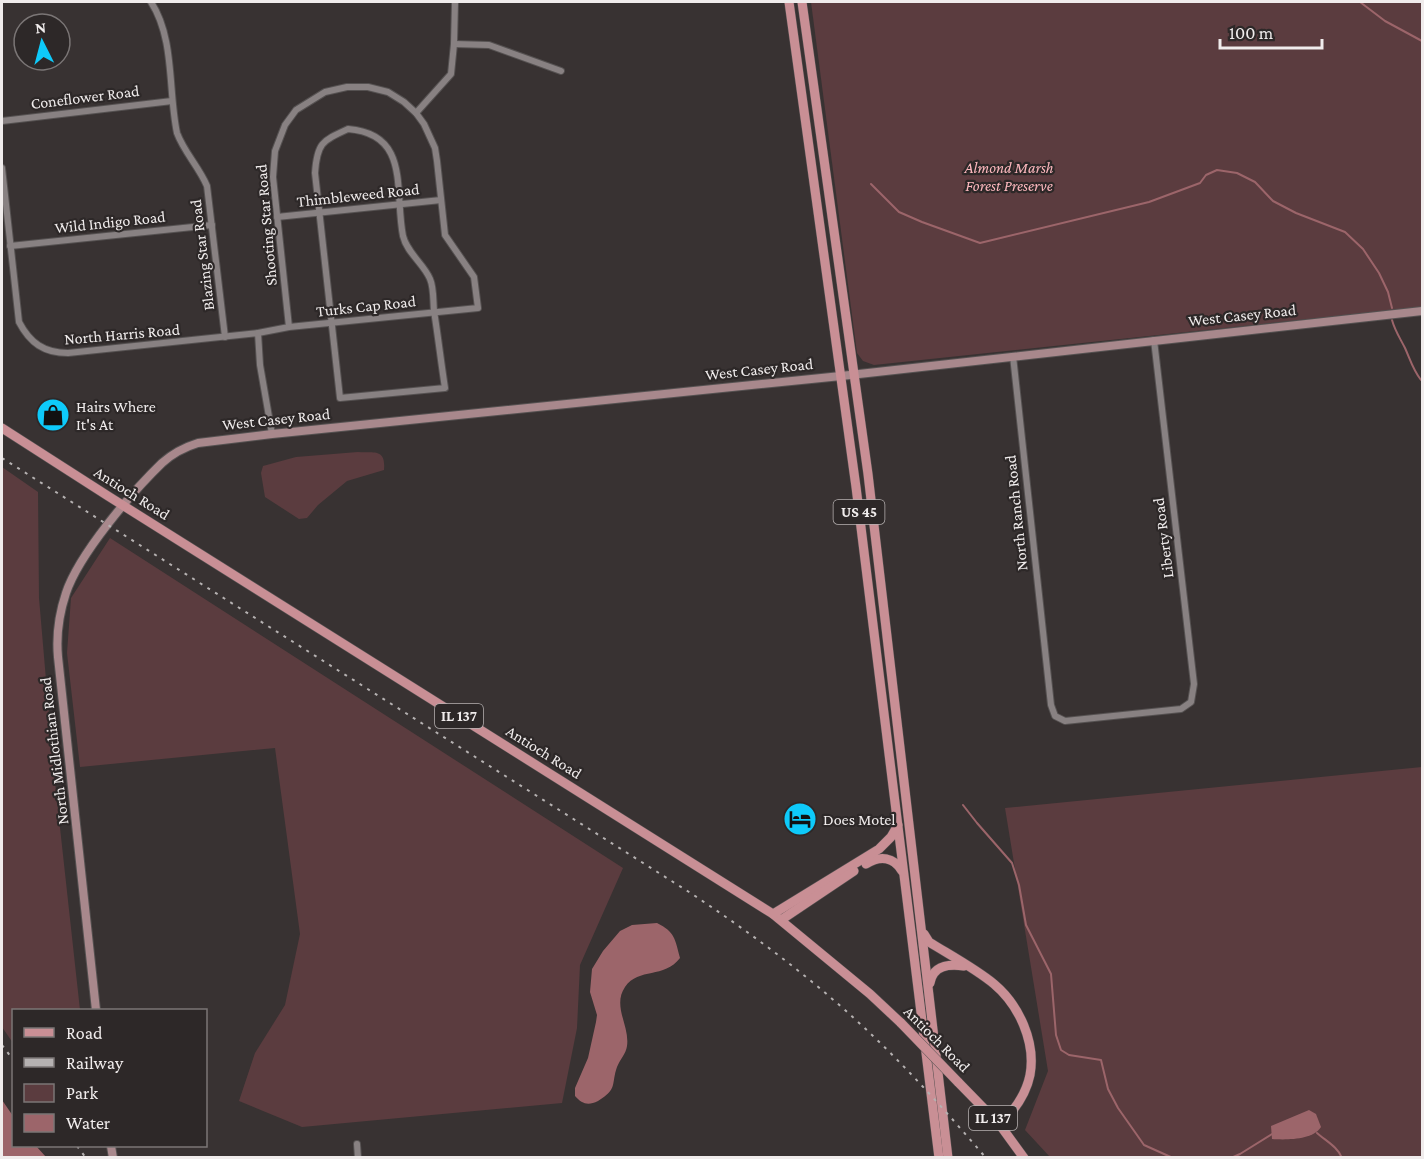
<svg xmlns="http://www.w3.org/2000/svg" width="1424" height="1159" font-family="'Crimson Pro',serif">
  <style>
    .green { fill: #5b3c3f }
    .water { fill: #9c656a }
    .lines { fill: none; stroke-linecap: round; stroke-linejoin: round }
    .stream { stroke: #9c656a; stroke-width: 2 }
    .street-casing { stroke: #555151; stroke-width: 8 }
    .secondary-casing { stroke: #555151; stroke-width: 10 }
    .primary-casing { stroke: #555151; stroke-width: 10 }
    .street { stroke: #888182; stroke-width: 6 }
    .secondary { stroke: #a8888c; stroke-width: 8 }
    .primary { stroke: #c98f95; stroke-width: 9 }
    .rail { stroke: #b5b1b1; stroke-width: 2; stroke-dasharray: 3 6; stroke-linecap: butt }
    .primary-bridge-casing { stroke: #555151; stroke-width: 10; stroke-linecap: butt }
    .primary-bridge { stroke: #c98f95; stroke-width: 9 }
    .labels { text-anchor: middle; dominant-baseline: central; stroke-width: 4.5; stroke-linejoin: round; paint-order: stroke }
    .shield { fill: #2d2828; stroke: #b6b1b1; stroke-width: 1.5 }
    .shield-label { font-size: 15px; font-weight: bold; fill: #f0ecec }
    .street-label { font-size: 16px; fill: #f0ecec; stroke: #2d2828 }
    .park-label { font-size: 16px; font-style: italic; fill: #fcb7bd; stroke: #2d2828 }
    .poi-label { font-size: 16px; fill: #f0ecec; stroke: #2d2828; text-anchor: start }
  </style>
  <rect width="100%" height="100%" fill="#383232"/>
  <g class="green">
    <polygon points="811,2 1422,2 1422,307 874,365 863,361 857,353"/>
    <path d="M358 452C374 453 386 448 384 470L347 481 318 505 307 518 299 519 265 497 261 473 263 466 296 457Z"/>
    <polygon points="2,467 38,492 39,598 54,773 80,1010 14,1010 13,1043 2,1027"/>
    <polygon points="110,538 623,868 580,965 577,1028 562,1103 302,1127 239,1101 255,1053 285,1005 300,934 275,748 80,767 67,653 71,598"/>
    <polygon points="1422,767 1422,1157 1050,1157 1025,1130 1048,1071 1005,808"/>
  </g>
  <g class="water">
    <path d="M657 923C675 932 675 939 680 958 664 979 639 967 625 987 612 1006 630 1026 627 1046 626 1054 620 1059 617 1067 611 1084 618 1089 598 1101 588 1106 582 1104 575 1096V1088L588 1058 596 1022 597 1015 590 992 592 969 603 951 620 931 632 925Z"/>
    <polygon points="2,1100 13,1116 14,1146 36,1146 46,1157 2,1157"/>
    <path d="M1309 1110 1316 1114 1321 1127C1313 1140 1286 1140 1272 1139L1271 1126Z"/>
  </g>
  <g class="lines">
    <g class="stream">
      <polyline points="1360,2 1385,21 1422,41"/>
      <polyline points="871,184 899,212 922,222 980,243 1149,202 1200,183 1206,175 1217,170 1237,173 1255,182 1273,201 1296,213 1345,232 1363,249 1379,273 1388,292 1392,308"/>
      <path d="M1392 320C1395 331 1400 338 1405 348 1410 359 1413 370 1421 380"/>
      <polyline points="963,805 977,823 1012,863 1019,885 1026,925 1051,974 1056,1035 1061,1050 1069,1055 1101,1060 1108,1089 1118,1108 1144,1145 1173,1158"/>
      <path d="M1317 1133C1326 1141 1338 1147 1342 1158"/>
      <polyline points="1231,1158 1240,1154 1272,1134"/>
    </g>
    <g class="street-casing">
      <g id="street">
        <path d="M151 2C175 39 168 91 177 133 184 152 199 167 207 186L225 337"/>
        <polyline points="454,44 489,45 561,71"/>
        <polyline points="416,113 451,74 454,44 455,2"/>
        <polyline points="2,121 172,101"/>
        <path d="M348 129C411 134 394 191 403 236 407 253 424 264 430 279 434 288 433 301 434 311 438 336 441 362 445 388L340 398 315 173C317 143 322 141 348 129Z"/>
        <path d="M2 168 19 322C30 343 44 353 68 353L258 333 260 365 272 434"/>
        <polyline points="277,217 441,200"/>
        <polyline points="10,246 212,225"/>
        <polyline points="258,333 289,327 478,308 474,277 445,235 437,161 435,148 424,124 416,113 404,102 388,92 368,87 347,87 325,92 296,110 285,125 275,151 273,177 289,327"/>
        <polyline points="1013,356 1051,705 1055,716 1065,721 1181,709 1191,702 1194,684 1154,340"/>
        <polyline points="357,1144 358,1158"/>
      </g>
    </g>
    <g class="secondary-casing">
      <g id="secondary">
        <path d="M96 1010 58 657C56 635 59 614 66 593 79 554 132 492 162 463 172 454 185 447 198 443L272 434 841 376 1422 311"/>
        <polyline points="111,1146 113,1158"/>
      </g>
    </g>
    <g class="primary-casing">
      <g id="primary">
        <polyline points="789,2 856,487 939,1158"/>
        <polyline points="802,2 868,474 948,1158"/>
        <polyline points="2,428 108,496 773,914 870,994 901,1023"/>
        <path d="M866 864C880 855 894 857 902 871"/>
        <polyline points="773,914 879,849 891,837 898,825"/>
        <polyline points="781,920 854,871"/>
        <path d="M924 934 929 942C950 955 976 969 994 984 1019 1005 1036 1042 1030 1075 1026 1095 1013 1112 1000 1125"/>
        <path d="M930 983C933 965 949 964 964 966"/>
        <polyline points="958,1082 1000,1125 1024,1158"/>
      </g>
    </g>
    <use href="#street" class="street"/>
    <use href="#secondary" class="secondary"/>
    <use href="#primary" class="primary"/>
    <g class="rail">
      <path d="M2 458 689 892C748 931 805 973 857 1021 903 1063 945 1110 986 1158"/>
      <polyline points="2,1045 14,1061"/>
      <polyline points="77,1146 86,1158"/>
    </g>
    <g class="primary-bridge-casing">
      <polyline id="primary-bridge" points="901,1023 958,1082"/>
    </g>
    <use href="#primary-bridge" class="primary-bridge"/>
  </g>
  <defs>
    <g id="shop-disc" transform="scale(1.725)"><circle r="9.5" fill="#0ecafa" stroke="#2d2828"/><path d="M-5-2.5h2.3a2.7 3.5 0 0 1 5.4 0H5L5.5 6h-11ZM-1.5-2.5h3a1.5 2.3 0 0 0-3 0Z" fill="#111"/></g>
    <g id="hotel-disc" transform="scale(1.725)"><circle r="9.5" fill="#0ecafa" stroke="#2d2828"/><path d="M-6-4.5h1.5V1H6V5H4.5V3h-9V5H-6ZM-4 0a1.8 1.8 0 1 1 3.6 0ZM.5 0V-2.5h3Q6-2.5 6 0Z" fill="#111"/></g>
  </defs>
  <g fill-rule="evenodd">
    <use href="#shop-disc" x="53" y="415"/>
    <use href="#hotel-disc" x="800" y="819"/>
  </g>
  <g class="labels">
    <g class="shield">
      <rect x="833.5" y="500" width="51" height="24" rx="4.5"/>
      <rect x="435" y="704" width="48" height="24" rx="4.5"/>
      <rect x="969" y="1106" width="48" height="24" rx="4.5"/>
    </g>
    <g class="shield-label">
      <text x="859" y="512">US 45</text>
      <text x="459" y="716">IL 137</text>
      <text x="993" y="1118">IL 137</text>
    </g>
    <g class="street-label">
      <text transform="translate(85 97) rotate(-7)">Coneflower Road</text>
      <text transform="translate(358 195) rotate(-6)">Thimbleweed Road</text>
      <text transform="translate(110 222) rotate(-6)">Wild Indigo Road</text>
      <text transform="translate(266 225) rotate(-95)">Shooting Star Road</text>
      <text transform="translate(202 255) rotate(-97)">Blazing Star Road</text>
      <text transform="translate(366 306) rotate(-6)">Turks Cap Road</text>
      <text transform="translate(1242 315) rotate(-6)">West Casey Road</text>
      <text transform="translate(122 334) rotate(-5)">North Harris Road</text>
      <text transform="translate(759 369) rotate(-6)">West Casey Road</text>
      <text transform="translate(276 419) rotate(-6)">West Casey Road</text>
      <text transform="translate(132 493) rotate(32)">Antioch Road</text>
      <text transform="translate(1016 513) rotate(-96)">North Ranch Road</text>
      <text transform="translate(1163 538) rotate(-97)">Liberty Road</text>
      <text transform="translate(54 751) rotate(-97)">North Midlothian Road</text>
      <text transform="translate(544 752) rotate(32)">Antioch Road</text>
      <text transform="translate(937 1039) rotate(45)">Antioch Road</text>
    </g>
    <g class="park-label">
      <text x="1009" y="167">Almond Marsh<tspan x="1009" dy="18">Forest Preserve</tspan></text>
    </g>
    <g class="poi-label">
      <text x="76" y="406">Hairs Where<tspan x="76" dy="18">It's At</tspan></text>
      <text x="823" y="819">Does Motel</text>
    </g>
  </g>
  <rect width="1424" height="1159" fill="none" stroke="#f0ecec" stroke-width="6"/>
  <rect x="12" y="1009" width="195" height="138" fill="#2d2828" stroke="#7b7676" stroke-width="1.5"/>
  <rect x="24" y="1028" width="30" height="9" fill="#c98f95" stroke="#7b7676" stroke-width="1.5"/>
  <text x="66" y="1039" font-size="18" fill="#f0ecec">Road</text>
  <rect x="24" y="1058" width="30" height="9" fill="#b5b1b1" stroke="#7b7676" stroke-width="1.5"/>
  <text x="66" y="1069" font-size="18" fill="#f0ecec">Railway</text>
  <rect x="24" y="1084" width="30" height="18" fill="#5b3c3f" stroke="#7b7676" stroke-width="1.5"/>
  <text x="66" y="1099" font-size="18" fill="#f0ecec">Park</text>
  <rect x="24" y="1114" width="30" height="18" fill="#9c656a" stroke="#7b7676" stroke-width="1.5"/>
  <text x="66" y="1129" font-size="18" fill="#f0ecec">Water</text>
  <g transform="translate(42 42) rotate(354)"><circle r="28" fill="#2d2828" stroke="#7b7676" stroke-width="1.5"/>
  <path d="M0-4.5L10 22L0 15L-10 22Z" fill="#0ecafa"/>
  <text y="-9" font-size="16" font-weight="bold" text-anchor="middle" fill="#f0ecec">N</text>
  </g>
  <path d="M1220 39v9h102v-9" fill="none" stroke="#f0ecec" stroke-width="3"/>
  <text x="1229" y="39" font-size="18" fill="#f0ecec" stroke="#2d2828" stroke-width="4.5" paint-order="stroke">100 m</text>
</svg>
